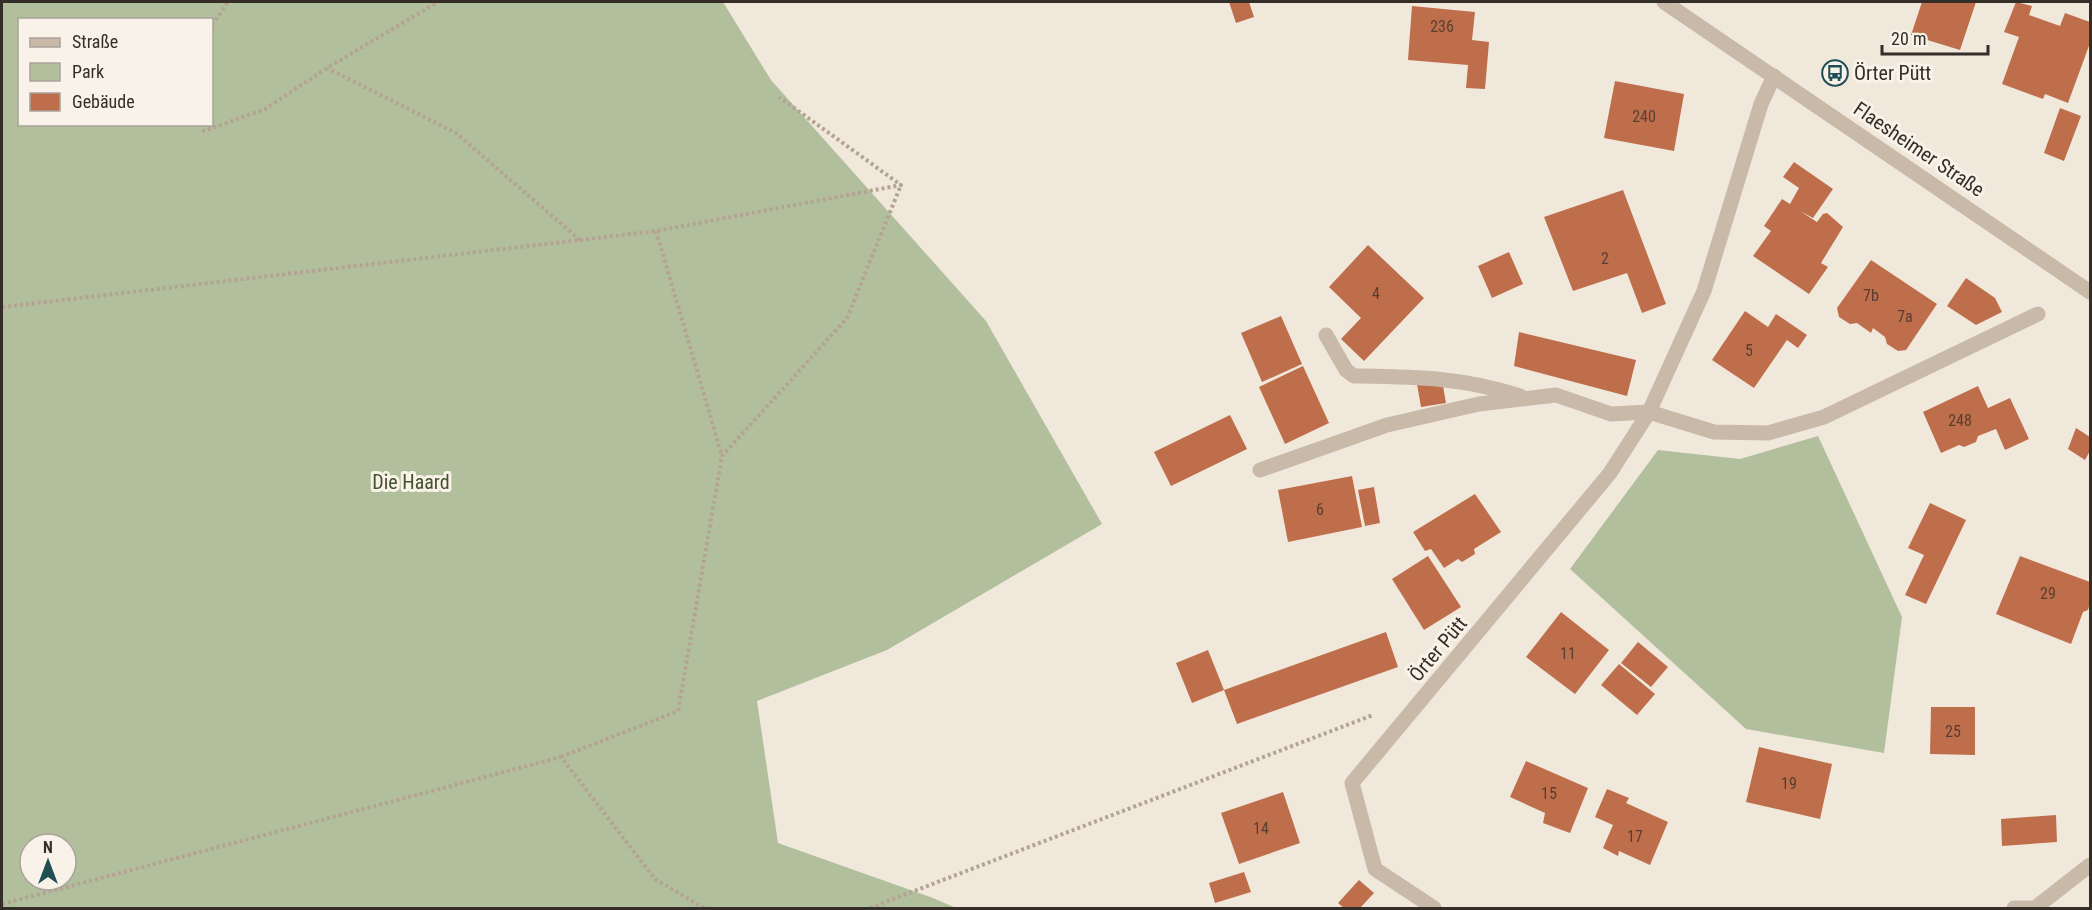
<svg xmlns="http://www.w3.org/2000/svg" width="2092" height="910" font-family="'Roboto Condensed',sans-serif">
  <style>
    .green { fill: #b2bf9d; fill-rule: evenodd }
    .building { fill: #bf6e4c }
    .lines { fill: none; stroke-linecap: round; stroke-linejoin: round }
    .path { stroke: #b4a393; stroke-width: 4; stroke-dasharray: 3 3; stroke-linecap: butt }
    .lane { stroke: #c8b9a9; stroke-width: 15 }
    .street { stroke: #c8b9a9; stroke-width: 15 }
    .labels { text-anchor: middle; dominant-baseline: central; stroke-width: 6; stroke-linejoin: round; paint-order: stroke }
    .number-label { font-size: 16px; fill: #583d31 }
    .poi-label { font-size: 20px; fill: #352d28; stroke: #f8f2e8; text-anchor: start }
    .street-label { font-size: 20px; fill: #352d28; stroke: #f8f2e8 }
    .park-label { font-size: 20px; fill: #43522e; stroke: #f8f2e8 }
  </style>
  <rect width="100%" height="100%" fill="#f1e8dc"/>
  <g class="green">
    <path d="M2 2H723L771 80 986 321 1102 524 887 650 757 701 778 843 933 898 956 908H2ZM20 20H212V124H20ZM30 844H66V880H30Z"/>
    <polygon points="1818,436 1902,617 1884,753 1746,729 1570,569 1658,450 1740,459"/>
  </g>
  <g class="building">
    <polygon points="1229,2 1249,2 1254,17 1236,23"/>
    <polygon points="1922,2 1976,2 1960,50 1911,35"/>
    <polygon points="2016,2 2032,6 2029,15 2060,26 2065,13 2090,22 2090,43 2068,103 2045,94 2043,99 2002,84 2019,37 2004,32"/>
    <polygon points="1412,6 1475,12 1472,40 1489,42 1485,89 1466,88 1468,65 1408,60"/>
    <polygon points="1615,81 1684,94 1674,151 1604,138"/>
    <polygon points="2060,108 2081,116 2064,161 2044,153"/>
    <polygon points="1794,162 1833,189 1813,218 1800,211 1817,222 1823,214 1827,213 1843,227 1821,263 1828,267 1809,294 1753,256 1771,231 1764,226 1782,199 1790,204 1799,188 1783,177"/>
    <polygon points="1623,190 1666,304 1642,313 1627,273 1573,291 1544,217"/>
    <polygon points="1368,245 1424,298 1364,361 1341,339 1361,318 1329,287"/>
    <polygon points="1509,252 1523,284 1492,298 1478,266"/>
    <polygon points="1871,260 1937,304 1906,350 1898,351 1887,344 1885,337 1873,328 1871,333 1857,323 1850,324 1839,317 1837,308"/>
    <polygon points="1966,278 1995,298 2002,312 1976,325 1947,306"/>
    <polygon points="1745,311 1768,327 1776,314 1807,335 1798,348 1787,340 1754,388 1712,360"/>
    <polygon points="1281,316 1302,364 1262,382 1241,333"/>
    <polygon points="1519,332 1636,360 1627,396 1514,366"/>
    <polygon points="1303,366 1329,423 1285,444 1259,387"/>
    <polygon points="1442,380 1446,403 1421,407 1417,384"/>
    <polygon points="1978,386 1988,408 2010,398 2029,439 2005,450 1996,429 1978,436 1976,442 1964,447 1959,445 1941,453 1923,412"/>
    <polygon points="1230,415 1247,449 1171,486 1154,452"/>
    <polygon points="2076,428 2090,437 2090,451 2085,460 2068,449"/>
    <polygon points="1352,476 1362,527 1288,542 1278,490"/>
    <polygon points="1374,487 1380,523 1365,526 1358,490"/>
    <polygon points="1475,494 1501,532 1474,549 1475,554 1462,562 1458,559 1444,568 1431,549 1425,551 1413,532"/>
    <polygon points="1930,503 1966,520 1926,604 1905,595 1924,555 1908,548"/>
    <polygon points="1428,556 1461,607 1424,630 1392,579"/>
    <polygon points="2020,556 2090,582 2090,603 2088,610 2083,612 2071,644 1996,614"/>
    <polygon points="1561,612 1609,650 1575,694 1526,657"/>
    <polygon points="1386,632 1398,667 1237,724 1224,690"/>
    <polygon points="1638,642 1668,667 1651,687 1621,663"/>
    <polygon points="1208,650 1224,690 1192,703 1176,663"/>
    <polygon points="1619,664 1655,694 1637,715 1601,685"/>
    <polygon points="1931,707 1975,707 1975,755 1930,754"/>
    <polygon points="1759,747 1832,764 1820,819 1746,802"/>
    <polygon points="1526,761 1588,788 1570,833 1543,823 1545,813 1510,797"/>
    <polygon points="1607,789 1629,798 1626,803 1668,822 1650,865 1619,851 1618,856 1603,848 1613,825 1595,817"/>
    <polygon points="1283,792 1300,843 1239,864 1221,813"/>
    <polygon points="2056,815 2057,842 2002,846 2001,819"/>
    <polygon points="1244,872 1251,892 1215,903 1209,883"/>
    <polygon points="1359,880 1374,893 1360,908 1344,908 1338,903"/>
  </g>
  <g class="lines">
    <g class="path">
      <polyline points="212,25 228,2"/>
      <polyline points="200,124 204,131 265,109 327,68 438,2"/>
      <polyline points="656,231 722,456"/>
      <polyline points="580,240 656,231 901,185 779,97"/>
      <polyline points="2,307 580,240 456,133 327,68"/>
      <polyline points="561,757 678,711 722,456 847,318 901,185"/>
      <polyline points="2,904 561,757 655,879 704,908"/>
      <polyline points="870,908 1373,715"/>
    </g>
    <g class="lane">
      <path d="M1326 335 1346 370 1354 376C1416 377 1460 377 1520 396"/>
      <polyline points="1260,470 1387,425 1479,404 1556,395 1611,414 1649,412"/>
    </g>
    <g class="street">
      <polyline points="1664,2 2090,292"/>
      <polyline points="1649,412 1714,432 1768,433 1824,417 2038,314"/>
      <polyline points="1434,908 1375,869 1352,783 1610,473 1649,412 1704,291 1761,104 1774,76"/>
      <polyline points="2014,908 2035,908 2090,865"/>
    </g>
  </g>
  <defs>
    <g id="bus-ring" transform="scale(1.35)"><circle r="9.5" fill="#f8f2e8" stroke="#204e55" stroke-width="1.5"/><path d="M-5-6H5V4H4V6H2V4H-2V6H-4V4H-5ZM-3.5-4V0h7V-4ZM-3.5 1.2v1.5H-2V1.2ZM2 1.2v1.5H3.5V1.2Z" fill="#204e55"/></g>
  </defs>
  <g fill-rule="evenodd">
    <use href="#bus-ring" x="1835" y="73"/>
  </g>
  <g class="labels">
    <g class="number-label">
      <text x="1442" y="26">236</text>
      <text x="1644" y="116">240</text>
      <text x="1605" y="258">2</text>
      <text x="1376" y="293">4</text>
      <text x="1871" y="295">7b</text>
      <text x="1905" y="316">7a</text>
      <text x="1749" y="350">5</text>
      <text x="1960" y="420">248</text>
      <text x="1320" y="509">6</text>
      <text x="2048" y="593">29</text>
      <text x="1568" y="653">11</text>
      <text x="1953" y="731">25</text>
      <text x="1789" y="783">19</text>
      <text x="1549" y="793">15</text>
      <text x="1261" y="828">14</text>
      <text x="1635" y="836">17</text>
    </g>
    <g class="poi-label">
      <text x="1854" y="73">Örter Pütt</text>
    </g>
    <g class="street-label">
      <text transform="translate(1919 149) rotate(34)">Flaesheimer Straße</text>
      <text transform="translate(1438 649) rotate(-50)">Örter Pütt</text>
    </g>
    <g class="park-label">
      <text x="411" y="482">Die Haard</text>
    </g>
  </g>
  <rect width="2092" height="910" fill="none" stroke="#352d28" stroke-width="6"/>
  <rect x="18" y="18" width="195" height="108" fill="#f8f2e8" stroke="#aaa39b" stroke-width="1.5"/>
  <rect x="30" y="38" width="30" height="9" fill="#c8b9a9" stroke="#aaa39b" stroke-width="1.5"/>
  <text x="72" y="48" font-size="18" fill="#352d28">Straße</text>
  <rect x="30" y="63" width="30" height="18" fill="#b2bf9d" stroke="#aaa39b" stroke-width="1.5"/>
  <text x="72" y="78" font-size="18" fill="#352d28">Park</text>
  <rect x="30" y="93" width="30" height="18" fill="#bf6e4c" stroke="#aaa39b" stroke-width="1.5"/>
  <text x="72" y="108" font-size="18" fill="#352d28">Gebäude</text>
  <g transform="translate(48 862)"><circle r="28" fill="#f8f2e8" stroke="#aaa39b" stroke-width="1.5"/>
  <path d="M0-4.5L10 22L0 15L-10 22Z" fill="#204e55"/>
  <text y="-9" font-size="16" font-weight="bold" text-anchor="middle" fill="#352d28">N</text>
  </g>
  <path d="M1882 45v9h106v-9" fill="none" stroke="#352d28" stroke-width="3"/>
  <text x="1891" y="45" font-size="18" fill="#352d28" stroke="#f8f2e8" stroke-width="4.5" paint-order="stroke">20 m</text>
</svg>
